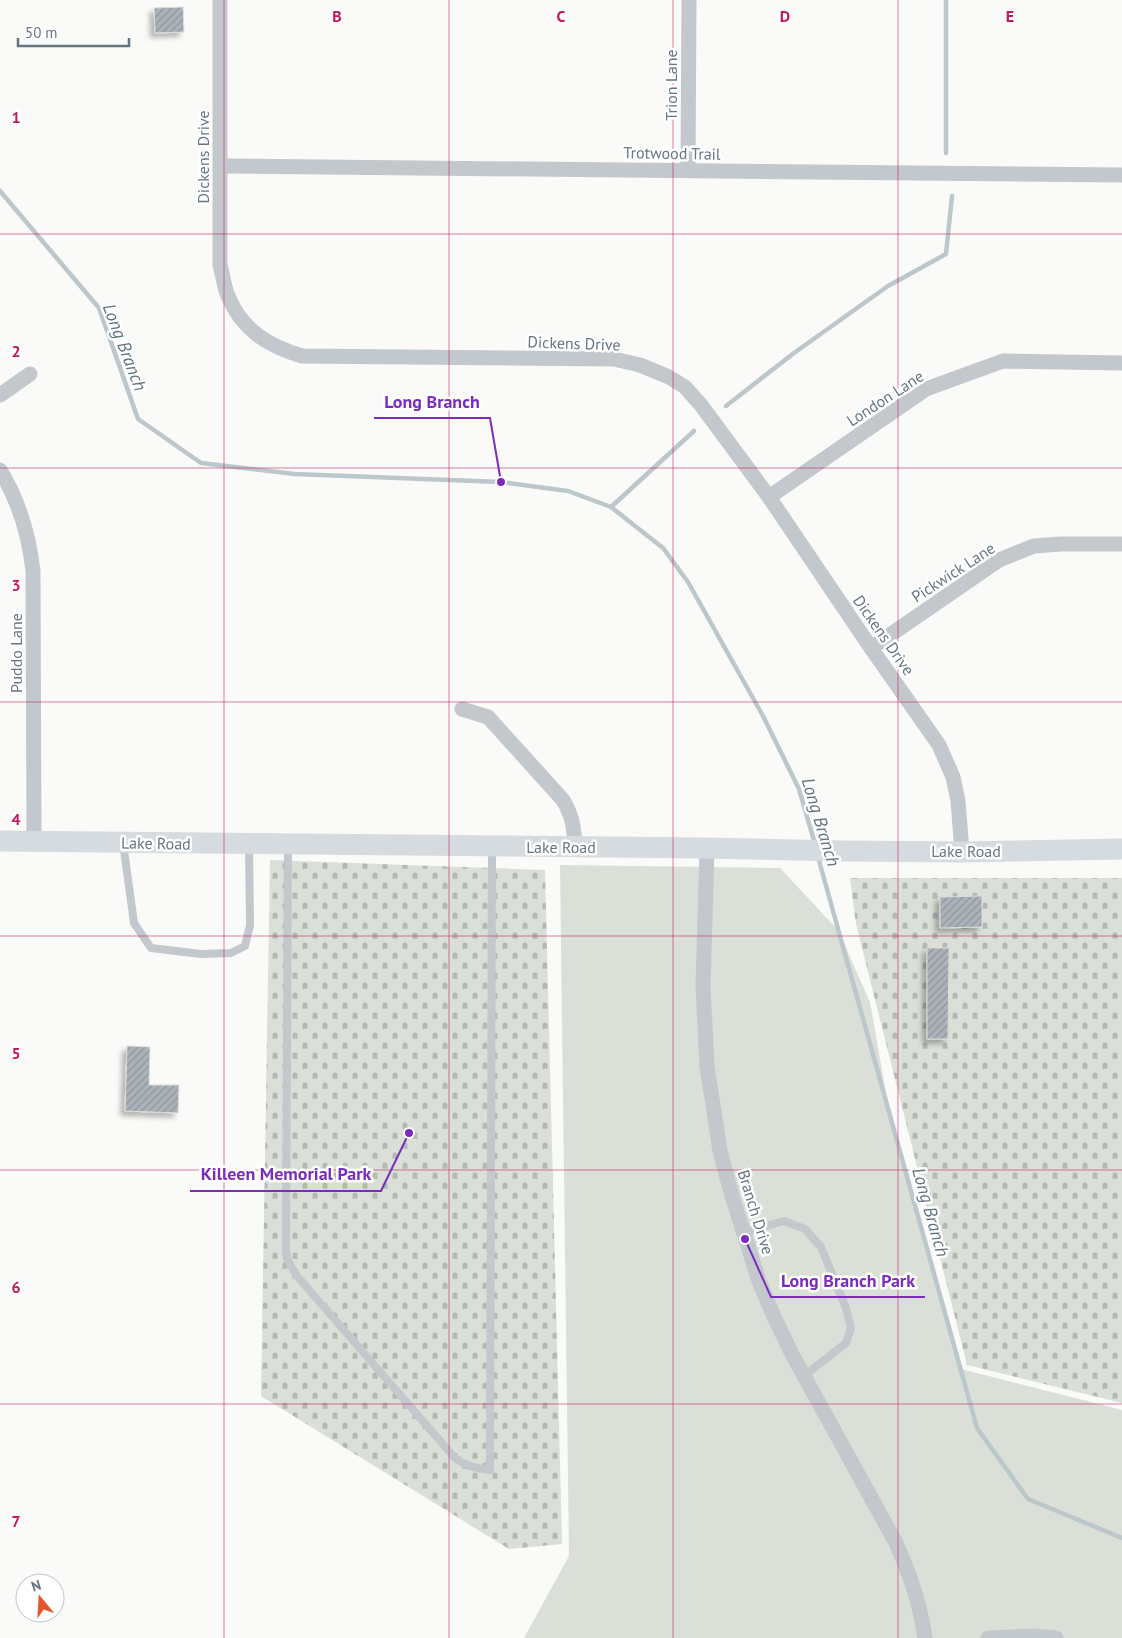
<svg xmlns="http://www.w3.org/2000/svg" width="1122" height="1638" font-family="'PT Sans',sans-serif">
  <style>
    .cemetery { fill: url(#cemetery-stones) }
    .park { fill: #dadfd7 }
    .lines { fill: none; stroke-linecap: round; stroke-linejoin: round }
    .stream { stroke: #bbc7cb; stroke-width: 4.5 }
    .building { fill: url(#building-hatch); stroke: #dcdcda; filter: url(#shadow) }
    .lane { stroke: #c3c8cc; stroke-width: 8 }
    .street { stroke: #c3c8cc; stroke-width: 15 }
    .secondary { stroke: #d6dbdf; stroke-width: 21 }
    .grid { fill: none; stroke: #c2185b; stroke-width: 1; stroke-opacity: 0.55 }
    .labels { text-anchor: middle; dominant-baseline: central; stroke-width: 5; stroke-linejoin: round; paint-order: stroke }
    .street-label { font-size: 16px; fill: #657683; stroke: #fff }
    .water-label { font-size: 18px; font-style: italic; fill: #60757c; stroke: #fff }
    .grid-label { font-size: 16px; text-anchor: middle; font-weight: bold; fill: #c2185b; stroke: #fff; stroke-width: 5; stroke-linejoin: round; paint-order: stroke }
    .leader { fill: none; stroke: #7b2cbf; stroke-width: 2 }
    .callout-dot { fill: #7b2cbf; stroke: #fff; stroke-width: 2 }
    .callout-label { font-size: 18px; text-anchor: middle; font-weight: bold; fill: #7b2cbf; stroke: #fff; stroke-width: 5; stroke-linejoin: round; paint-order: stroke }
  </style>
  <defs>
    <pattern id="cemetery-stones" width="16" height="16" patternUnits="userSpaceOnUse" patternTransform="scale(1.25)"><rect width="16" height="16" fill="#dadfd7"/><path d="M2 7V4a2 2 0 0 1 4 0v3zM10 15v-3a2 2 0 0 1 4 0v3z" fill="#b4b9b4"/></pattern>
    <pattern id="building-hatch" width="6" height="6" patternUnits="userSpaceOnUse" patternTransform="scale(1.25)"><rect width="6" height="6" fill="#aab3b9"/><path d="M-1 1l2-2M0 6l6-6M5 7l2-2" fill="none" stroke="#8e969c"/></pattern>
    <filter id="shadow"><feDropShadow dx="-4.5" dy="4.5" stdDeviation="2.5" flood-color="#0004"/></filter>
  </defs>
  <rect width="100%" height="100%" fill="#fafaf8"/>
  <g class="cemetery">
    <polygon points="270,860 545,870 562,1544 509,1549 261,1396"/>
    <polygon points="850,878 1122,878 1122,1403 967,1365 856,924"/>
  </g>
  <polygon class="park" points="560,865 780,868 838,930 870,1002 889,1110 961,1369 1122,1410 1122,1638 524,1638 569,1556"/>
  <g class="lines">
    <g class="stream">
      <polyline points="946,153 946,0"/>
      <polyline points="0,191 99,308 138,419 201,463 295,474 501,482 568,491 611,507 663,548 688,582 763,716 799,789 815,844"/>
      <polyline points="726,406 794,353 888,286 946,254 952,196"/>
      <polyline points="611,507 694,431"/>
      <polyline points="818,857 977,1428 1028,1499 1122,1538"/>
    </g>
  </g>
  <g class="building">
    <polygon points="183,7 184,32 155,33 154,8"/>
    <polygon points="982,896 982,927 940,928 940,897"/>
    <polygon points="927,948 949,948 948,1039 927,1039"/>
    <polygon points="127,1046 150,1047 149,1085 179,1085 178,1113 125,1111"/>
  </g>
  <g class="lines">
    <g class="lane">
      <polyline points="123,843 134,923 151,948 201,954 231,953 245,946 250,925 249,846"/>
      <path d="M288 846 286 1251 287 1259 297 1276 454 1457C465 1466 475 1468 490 1470L492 848"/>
      <polyline points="743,1233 784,1221 805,1229 821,1247 846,1308 851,1328 846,1343 804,1376"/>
    </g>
    <g class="street">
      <path d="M220 0V265C223 275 224 287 228 296 242 330 268 346 302 356L614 359 640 365 669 377 685 387 701 405 769 497 871 648 939 745 953 777 958 801 962 852"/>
      <polyline points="221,166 1122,175"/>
      <polyline points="688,170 689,0"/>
      <polyline points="0,395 30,374"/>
      <path d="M0 470C19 501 29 535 33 571L34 842"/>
      <polyline points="769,497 926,389 1003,361 1122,363"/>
      <polyline points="871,648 999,560 1034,546 1061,544 1122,544"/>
      <path d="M462 709 488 717 563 800C573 817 574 828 575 847"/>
      <path d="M707 848 703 986 707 1066 720 1151 732 1196 759 1281 775 1319 792 1354 896 1543C910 1575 920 1603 925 1638"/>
      <polyline points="988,1638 1034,1636 1056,1638"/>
    </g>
    <polyline class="secondary" points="0,841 707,848 841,851 962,852 1122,849"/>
  </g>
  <path class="grid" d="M224 0V1638M449 0V1638M673 0V1638M898 0V1638M0 234H1122M0 468H1122M0 702H1122M0 936H1122M0 1170H1122M0 1404H1122"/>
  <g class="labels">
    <g class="street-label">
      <text transform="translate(671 85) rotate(-90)">Trion Lane</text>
      <text transform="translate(672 153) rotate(1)">Trotwood Trail</text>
      <text transform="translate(203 157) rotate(-90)">Dickens Drive</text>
      <text transform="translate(574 343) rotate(2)">Dickens Drive</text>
      <text transform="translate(885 398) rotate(-33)">London Lane</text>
      <text transform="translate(953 572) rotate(-33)">Pickwick Lane</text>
      <text transform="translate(884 635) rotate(55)">Dickens Drive</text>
      <text transform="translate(16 653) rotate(-90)">Puddo Lane</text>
      <text transform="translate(156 843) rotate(1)">Lake Road</text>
      <text x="561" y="847">Lake Road</text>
      <text x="966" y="851">Lake Road</text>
      <text transform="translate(756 1212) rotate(73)">Branch Drive</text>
    </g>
    <g class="water-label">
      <text transform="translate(125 347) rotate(69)">Long Branch</text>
      <text transform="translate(821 822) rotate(73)">Long Branch</text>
      <text transform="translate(931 1212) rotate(74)">Long Branch</text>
    </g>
  </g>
  <g class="grid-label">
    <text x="337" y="22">B</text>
    <text x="561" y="22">C</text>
    <text x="785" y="22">D</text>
    <text x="1010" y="22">E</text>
    <text x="16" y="123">1</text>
    <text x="16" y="357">2</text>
    <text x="16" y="591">3</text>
    <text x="16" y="825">4</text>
    <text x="16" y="1059">5</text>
    <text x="16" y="1293">6</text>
    <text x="16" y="1527">7</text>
  </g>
  <path class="leader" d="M501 482L490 418H374M409 1133L381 1191H190M745 1239L771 1297H925"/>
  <g class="callout-dot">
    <circle cx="501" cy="482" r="5"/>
    <circle cx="409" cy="1133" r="5"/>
    <circle cx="745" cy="1239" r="5"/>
  </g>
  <g class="callout-label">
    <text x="432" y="408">Long Branch</text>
    <text x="286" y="1180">Killeen Memorial Park</text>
    <text x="848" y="1287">Long Branch Park</text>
  </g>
  <g transform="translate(40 1598) rotate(342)"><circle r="24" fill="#ffffff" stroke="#c1c8cd"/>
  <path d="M0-4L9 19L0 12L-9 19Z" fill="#e4572e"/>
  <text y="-8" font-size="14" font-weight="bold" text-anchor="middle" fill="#657683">N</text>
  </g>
  <path d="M18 38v8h111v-8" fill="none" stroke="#657683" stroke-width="2.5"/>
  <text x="25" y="38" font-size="15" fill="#657683" stroke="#ffffff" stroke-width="4" paint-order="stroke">50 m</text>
</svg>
